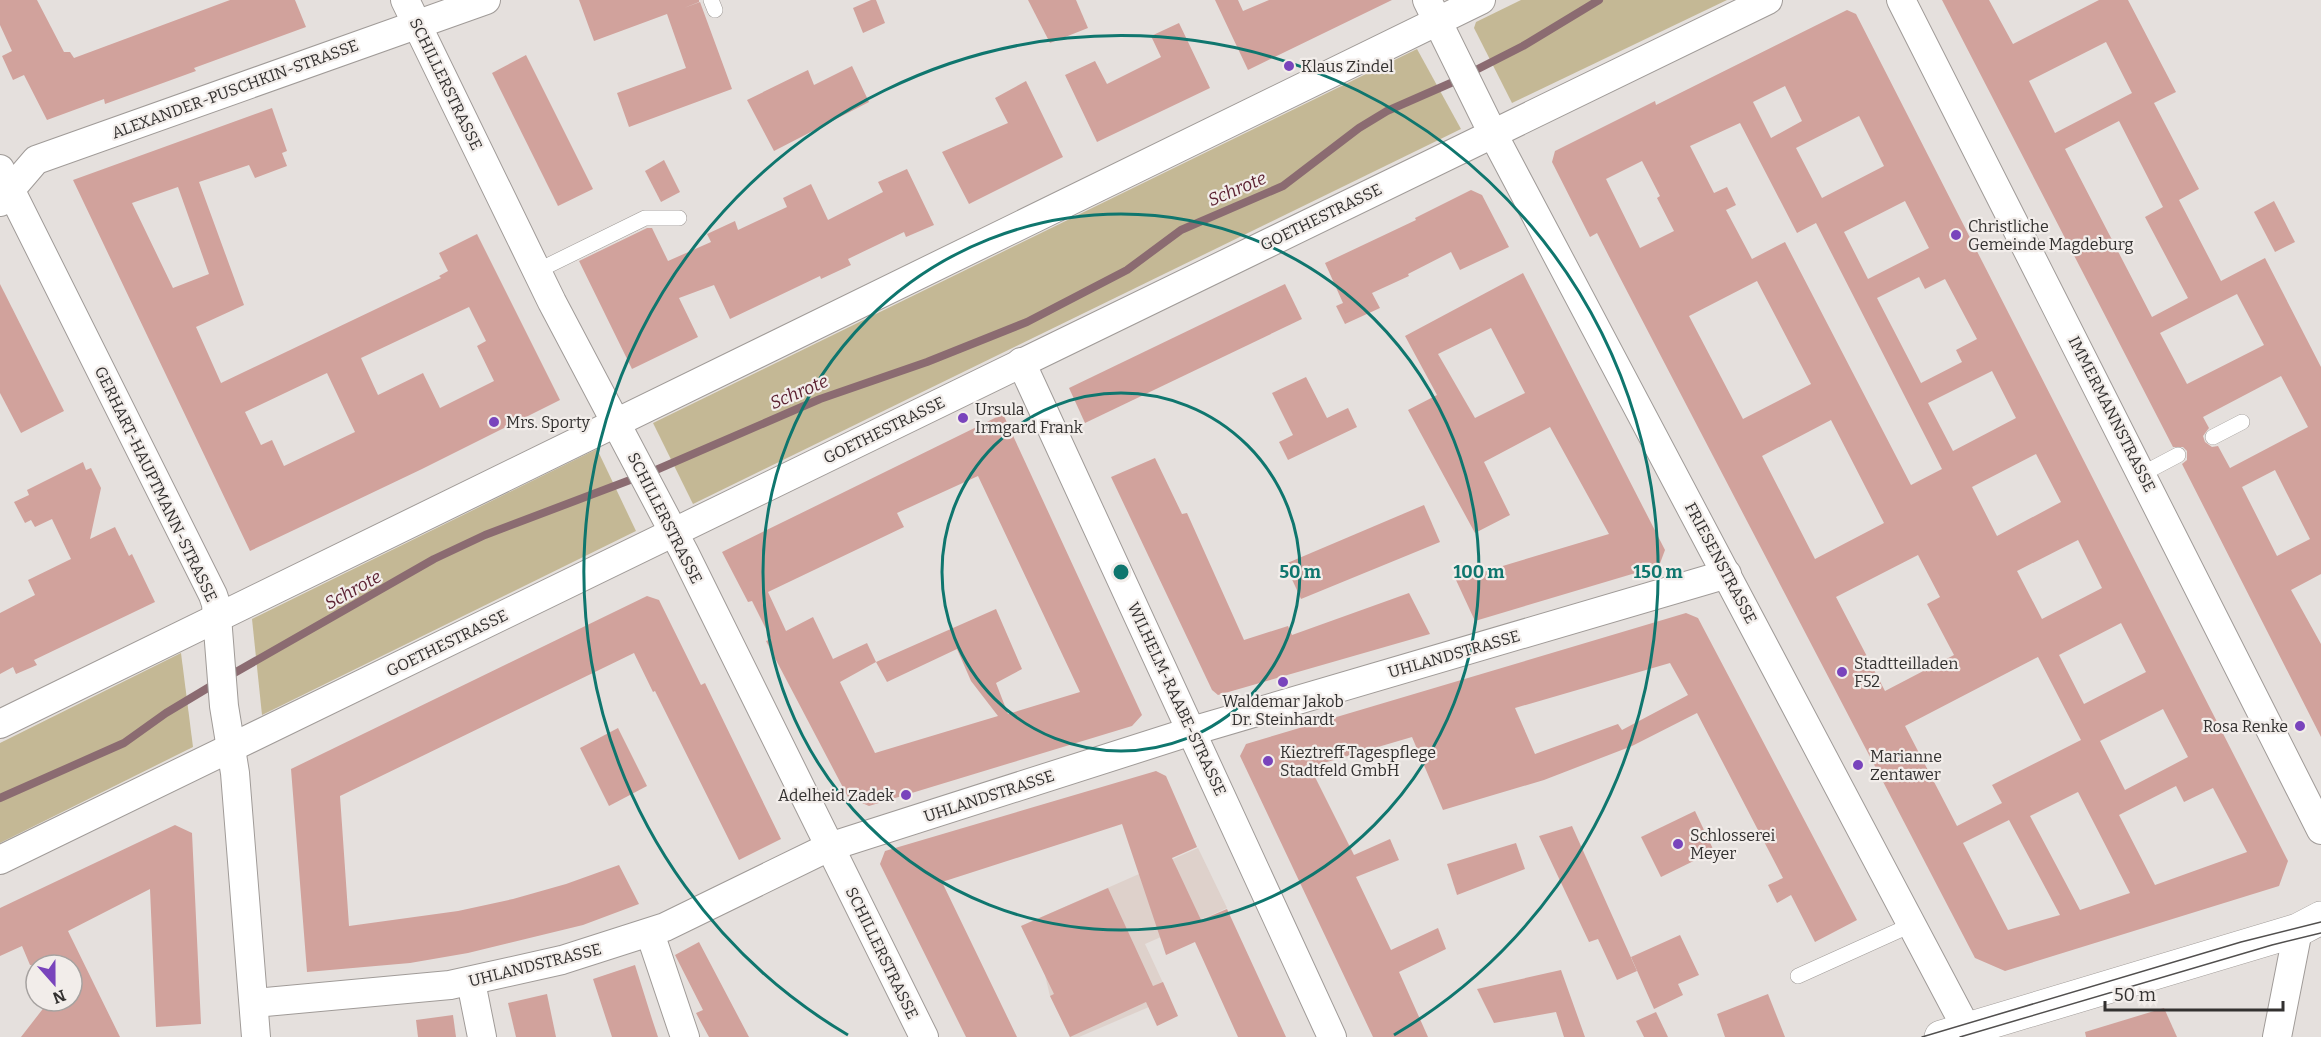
<svg xmlns="http://www.w3.org/2000/svg" width="2321" height="1037" font-family="Bitter,serif">
  <style>
    .built { fill: #ded1cb }
    .green { fill: #c4b895 }
    .lines { fill: none; stroke-linecap: round; stroke-linejoin: round }
    .stream { stroke: #8b6b71; stroke-width: 8 }
    .building { fill: #d1a29c; fill-rule: evenodd }
    .service-casing { stroke: #a09b98; stroke-width: 16 }
    .minor-casing { stroke: #a09b98; stroke-width: 30 }
    .tertiary-casing { stroke: #a09b98; stroke-width: 34 }
    .service { stroke: #fff; stroke-width: 15 }
    .minor { stroke: #fff; stroke-width: 28 }
    .tertiary { stroke: #fff; stroke-width: 33 }
    .tram { stroke: #514f4e; stroke-width: 1.5 }
    .ring { fill: none; stroke: #0f766e; stroke-width: 3 }
    .poi-dot { fill: #7944bc; stroke: #f2edea; stroke-width: 2 }
    .labels { text-anchor: middle; dominant-baseline: central; stroke-width: 4.5; stroke-linejoin: round; paint-order: stroke }
    .poi-label { font-size: 16px; fill: #333130; stroke: #f2edea; text-anchor: start }
    .street-label { font-size: 16px; fill: #333130; stroke: #f2edea }
    .water-label { font-size: 18px; font-style: italic; fill: #5d2333; stroke: #f2edea }
    .centre { fill: #0f766e; stroke: #f2edea; stroke-width: 3 }
    .ring-label { font-size: 18px; text-anchor: middle; font-weight: bold; fill: #0f766e; stroke: #f2edea; stroke-width: 4.5; stroke-linejoin: round; paint-order: stroke }
  </style>
  <rect width="100%" height="100%" fill="#e5e0dd"/>
  <polygon class="built" points="1198,848 1227,908 1145,944 1170,998 1079,1037 1070,1037 1050,996 1045,975 1021,926"/>
  <g class="green">
    <polygon points="1521,0 1727,0 1512,103 1474,28 1476,22"/>
    <polygon points="1417,49 1461,129 693,504 653,423"/>
    <polygon points="597,449 636,531 262,715 252,619"/>
    <polygon points="181,653 193,747 0,843 0,743"/>
  </g>
  <g class="lines">
    <g class="stream">
      <polyline points="1470,73 1523,46 1599,0"/>
      <polyline points="649,473 820,399 927,362 1027,322 1127,270 1181,230 1283,186 1359,128 1387,111 1460,79"/>
      <polyline points="229,676 434,559 485,535 638,477"/>
      <polyline points="0,798 124,743 166,713 216,683"/>
    </g>
  </g>
  <g class="building">
    <polygon points="0,0 37,0 64,52 70,52 74,58 230,0 295,0 306,27 194,68 196,71 105,104 104,99 47,120 24,75 13,80 2,56 12,51 0,25"/>
    <polygon points="579,0 699,0 699,2 684,8 700,2 732,89 629,127 617,93 686,68 667,14 594,41"/>
    <polygon points="871,0 876,0 885,23 863,33 853,8"/>
    <polygon points="1028,0 1076,0 1088,28 1050,43"/>
    <polygon points="1215,0 1238,0 1243,11 1269,0 1392,0 1248,70"/>
    <path d="M1942 0H1989L2013 44 2099 0H2128L2176 92 2154 103 2199 189 2179 200 2221 281 2265 258 2321 367V574L2291 590 2321 644V737L2182 464 2187 460V451L2183 447H2173ZM2106 42 2132 93 2055 133 2029 81ZM2119 121 2163 207 2145 217 2188 298 2152 317 2065 149ZM2237 294 2264 345 2187 384 2160 333ZM2281 376 2308 427 2230 468 2218 446 2212 447 2205 442 2203 436 2209 428 2203 417ZM2275 470 2310 539 2277 556 2242 487Z"/>
    <path d="M1847 10 1856 14 2288 861 2279 886 2005 971 1975 958 1617 272 1597 233 1590 237 1552 162 1555 151 1655 101 1656 105ZM1785 86 1802 121 1771 138 1753 102ZM1859 116 1884 166 1822 198 1796 148ZM1740 123 1797 233 1816 223 1942 469 1911 485 1785 242 1752 259 1726 210 1736 205 1727 187 1714 193 1690 146ZM1642 161 1660 196 1657 198 1674 231 1640 248 1606 179ZM1905 201 1929 248 1868 279 1844 232ZM1919 277 1925 289 1945 279 1977 339 1956 350 1962 362 1921 383 1877 298ZM1757 281 1811 384 1743 419 1689 316ZM1992 371 2016 418 1953 451 1928 403ZM1831 420 1884 523 1815 559 1762 456ZM2036 454 2061 502 1997 536 1972 487ZM2078 540 2102 588 2042 619 2017 571ZM1918 555 1940 597 1927 604 1954 655 1885 691 1836 597ZM2121 623 2146 672 2084 704 2059 655ZM2038 657 2081 740 1992 785 2002 803 1957 826 1905 726ZM2163 709 2188 757 2125 790 2100 741ZM2176 786 2184 802 2213 788 2247 852 2155 885 2119 815ZM2078 792 2130 893 2080 910 2030 816ZM2009 820 2060 915 2008 930 1963 843Z"/>
    <polygon points="1179,23 1210,88 1097,142 1065,75 1095,61 1107,84 1161,57 1151,36"/>
    <polygon points="526,55 593,189 558,206 492,73"/>
    <polygon points="852,66 869,102 774,151 747,100 808,70 814,85"/>
    <polygon points="1026,81 1063,157 969,204 942,152 1008,123 995,98"/>
    <path d="M272 108 287 151 282 153 287 166 255 178 249 165 199 182 244 305 196 327 221 383 441 278 439 276 448 271 439 253 477 234 560 400 422 469 250 551 73 180ZM178 187 209 274 173 288 132 203ZM469 307 486 341 477 346 494 381 440 408 423 373 378 395 361 358ZM327 373 355 432 284 466 272 440 261 445 245 412Z"/>
    <polygon points="664,160 680,192 661,202 645,171"/>
    <polygon points="907,169 934,225 906,237 904,232 848,259 851,265 821,279 820,276 730,319 714,285 679,298 698,337 632,369 579,261 647,228 652,228 668,261 711,242 707,234 735,221 738,230 787,207 783,198 811,184 828,220 883,192 878,182"/>
    <polygon points="1471,190 1482,195 1509,247 1460,270 1451,252 1408,274 1409,276 1372,293 1380,308 1345,324 1336,306 1343,303 1325,263 1416,220 1415,218"/>
    <polygon points="2274,201 2295,242 2275,252 2254,212"/>
    <path d="M1523 273 1665 550 1659 566 1475 621 1456 580 1609 534 1550 427 1484 462 1510 515 1475 533 1408 410 1437 395 1405 336ZM1491 328 1525 393 1475 418 1438 354Z"/>
    <polygon points="0,284 64,411 21,433 0,393"/>
    <polygon points="1285,284 1302,319 1085,423 1069,388"/>
    <polygon points="1306,377 1327,418 1348,408 1357,427 1288,460 1279,442 1293,435 1272,393"/>
    <path d="M1003 414 1142 715 1132 726 869 806 848 797 766 641 771 639 752 601 748 602 722 552ZM978 476 1080 692 1008 714 996 683 1022 669 996 609 876 662 867 643 833 659 813 617 786 631 768 592 904 527 897 513ZM957 649 971 681 998 716 875 753 840 682 876 662 887 682Z"/>
    <polygon points="1155,458 1182,514 1187,513 1244,640 1288,626 1292,635 1409,593 1430,634 1218,695 1212,690 1111,477"/>
    <polygon points="83,462 86,470 91,468 101,488 90,539 115,527 129,556 132,554 155,602 34,660 37,665 16,674 13,667 0,674 0,613 35,595 28,580 71,559 52,519 35,527 31,520 25,523 14,502 29,495 27,490"/>
    <polygon points="1424,505 1440,542 1301,599 1285,564"/>
    <polygon points="647,596 659,600 701,685 705,683 781,839 739,860 655,691 653,692 634,653 340,796 349,926 458,911 513,899 566,884 619,865 639,904 583,925 468,953 410,963 307,972 291,769"/>
    <path d="M1686 613 1698 618 1857 920 1815 942 1791 895 1777 903 1768 885 1783 878 1697 713 1632 746 1544 780 1443 810 1412 737 1310 767 1354 855 1390 839 1399 860 1356 877 1391 950 1438 928 1446 949 1399 972 1428 1037H1373L1240 756 1246 744ZM1670 663 1688 695 1622 730 1618 724 1535 754 1515 708Z"/>
    <polygon points="618,728 647,786 609,806 580,748"/>
    <polygon points="1156,771 1166,776 1197,847 1172,858 1201,920 1227,909 1286,1037 1238,1037 1195,942 1166,955 1122,824 942,882 1017,1037 966,1037 880,864 885,851"/>
    <polygon points="1695,811 1714,851 1661,877 1641,837"/>
    <polygon points="175,825 192,833 201,1024 156,1027 150,889 68,931 120,1037 21,1037 49,1001 72,1001 72,965 30,965 22,946 0,956 0,908"/>
    <polygon points="1572,826 1637,971 1617,980 1598,939 1589,942 1539,836"/>
    <polygon points="1516,843 1525,869 1457,895 1447,864"/>
    <polygon points="1108,888 1153,986 1163,982 1178,1016 1157,1026 1146,1002 1070,1037 1050,996 1054,994 1021,926"/>
    <polygon points="1680,935 1699,975 1678,984 1683,995 1654,1009 1631,957"/>
    <polygon points="699,942 749,1037 709,1037 703,1026 696,1013 703,1010 675,955"/>
    <polygon points="635,965 652,1019 658,1037 612,1037 593,979"/>
    <polygon points="1561,970 1585,1037 1564,1037 1556,1012 1494,1023 1477,989"/>
    <polygon points="547,994 556,1037 516,1037 508,1003"/>
    <polygon points="1768,994 1785,1037 1725,1037 1717,1014"/>
    <polygon points="2164,1008 2177,1037 2086,1037 2085,1032"/>
    <polygon points="1656,1012 1668,1037 1644,1037 1636,1021"/>
    <polygon points="453,1015 456,1037 418,1037 416,1020"/>
  </g>
  <g class="lines">
    <g class="service-casing">
      <g id="service">
        <polyline points="711,0 715,10"/>
        <polyline points="537,271 645,218 679,218"/>
        <polyline points="2213,437 2242,422"/>
        <polyline points="2142,474 2178,455"/>
        <polyline points="1798,976 1911,925"/>
      </g>
    </g>
    <g class="minor-casing">
      <g id="minor">
        <polyline points="405,0 552,302 684,552 924,1037"/>
        <polyline points="1427,0 1493,134 1971,1037"/>
        <polyline points="1901,0 2321,830"/>
        <polyline points="0,169 213,595 216,604 224,706 235,773 256,1037"/>
        <polyline points="0,202 36,160 486,0"/>
        <polyline points="1021,362 1332,1037"/>
        <polyline points="0,724 1481,0"/>
        <polyline points="0,860 1768,0"/>
        <polyline points="650,933 685,1037"/>
        <polyline points="471,982 482,1037"/>
        <polyline points="254,1003 450,985 562,960 665,927 829,847 1192,731 1727,574"/>
        <polyline points="2277,1037 2298,930"/>
      </g>
    </g>
    <g class="tertiary-casing">
      <polyline id="tertiary" points="1941,1037 2298,930 2321,918"/>
    </g>
    <use href="#service" class="service"/>
    <use href="#minor" class="minor"/>
    <use href="#tertiary" class="tertiary"/>
    <g class="tram">
      <polyline points="1922,1037 2241,942 2321,922"/>
      <polyline points="1960,1037 2272,945 2321,933"/>
    </g>
  </g>
  <g class="ring">
    <circle cx="1121" cy="572" r="179"/>
    <circle cx="1121" cy="572" r="358"/>
    <path d="M848 1035A537 537 0 1 1 1394 1035"/>
  </g>
  <g class="poi-dot">
    <circle cx="1289" cy="66" r="6"/>
    <circle cx="1956" cy="235" r="6"/>
    <circle cx="963" cy="418" r="6"/>
    <circle cx="494" cy="422" r="6"/>
    <circle cx="1842" cy="672" r="6"/>
    <circle cx="1283" cy="682" r="6"/>
    <circle cx="2300" cy="726" r="6"/>
    <circle cx="1268" cy="761" r="6"/>
    <circle cx="1858" cy="765" r="6"/>
    <circle cx="906" cy="795" r="6"/>
    <circle cx="1678" cy="844" r="6"/>
  </g>
  <g class="labels">
    <g class="poi-label">
      <text x="1301" y="66">Klaus Zindel</text>
      <text x="1968" y="226">Christliche<tspan x="1968" dy="18">Gemeinde Magdeburg</tspan></text>
      <text x="975" y="409">Ursula<tspan x="975" dy="18">Irmgard Frank</tspan></text>
      <text x="506" y="422">Mrs. Sporty</text>
      <text x="1854" y="663">Stadtteilladen<tspan x="1854" dy="18">F52</tspan></text>
      <text x="1283" y="701" text-anchor="middle">Waldemar Jakob<tspan x="1283" dy="18">Dr. Steinhardt</tspan></text>
      <text x="2288" y="726" text-anchor="end">Rosa Renke</text>
      <text x="1280" y="752">Kieztreff Tagespflege<tspan x="1280" dy="18">Stadtfeld GmbH</tspan></text>
      <text x="1870" y="756">Marianne<tspan x="1870" dy="18">Zentawer</tspan></text>
      <text x="894" y="795" text-anchor="end">Adelheid Zadek</text>
      <text x="1690" y="835">Schlosserei<tspan x="1690" dy="18">Meyer</tspan></text>
    </g>
    <g class="street-label">
      <text transform="translate(446 84) rotate(64)">SCHILLERSTRASSE</text>
      <text transform="translate(235 89) rotate(-20)">ALEXANDER-PUSCHKIN-STRASSE</text>
      <text transform="translate(1321 217) rotate(-26)">GOETHESTRASSE</text>
      <text transform="translate(2112 414) rotate(63)">IMMERMANNSTRASSE</text>
      <text transform="translate(884 430) rotate(-26)">GOETHESTRASSE</text>
      <text transform="translate(156 484) rotate(64)">GERHART-HAUPTMANN-STRASSE</text>
      <text transform="translate(665 518) rotate(63)">SCHILLERSTRASSE</text>
      <text transform="translate(1721 563) rotate(62)">FRIESENSTRASSE</text>
      <text transform="translate(447 643) rotate(-26)">GOETHESTRASSE</text>
      <text transform="translate(1454 654) rotate(-16)">UHLANDSTRASSE</text>
      <text transform="translate(1177 699) rotate(65)">WILHELM-RAABE-STRASSE</text>
      <text transform="translate(989 796) rotate(-18)">UHLANDSTRASSE</text>
      <text transform="translate(882 953) rotate(64)">SCHILLERSTRASSE</text>
      <text transform="translate(535 965) rotate(-14)">UHLANDSTRASSE</text>
    </g>
    <g class="water-label">
      <text transform="translate(1237 189) rotate(-23)">Schrote</text>
      <text transform="translate(799 392) rotate(-23)">Schrote</text>
      <text transform="translate(353 590) rotate(-29)">Schrote</text>
    </g>
  </g>
  <circle cx="1121" cy="572" r="9" class="centre"/>
  <g class="ring-label">
    <text x="1300" y="578">50 m</text>
    <text x="1479" y="578">100 m</text>
    <text x="1658" y="578">150 m</text>
  </g>
  <g transform="translate(54 983) rotate(159)"><circle r="28" fill="#f2edea" stroke="#a6a2a0" stroke-width="1.5"/>
  <path d="M0-4.5L10 22L0 15L-10 22Z" fill="#7944bc"/>
  <text y="-9" font-size="16" font-weight="bold" text-anchor="middle" fill="#333130">N</text>
  </g>
  <path d="M2105 1001v9h178v-9" fill="none" stroke="#333130" stroke-width="3"/>
  <text x="2114" y="1001" font-size="18" fill="#333130" stroke="#f2edea" stroke-width="4.5" paint-order="stroke">50 m</text>
</svg>
